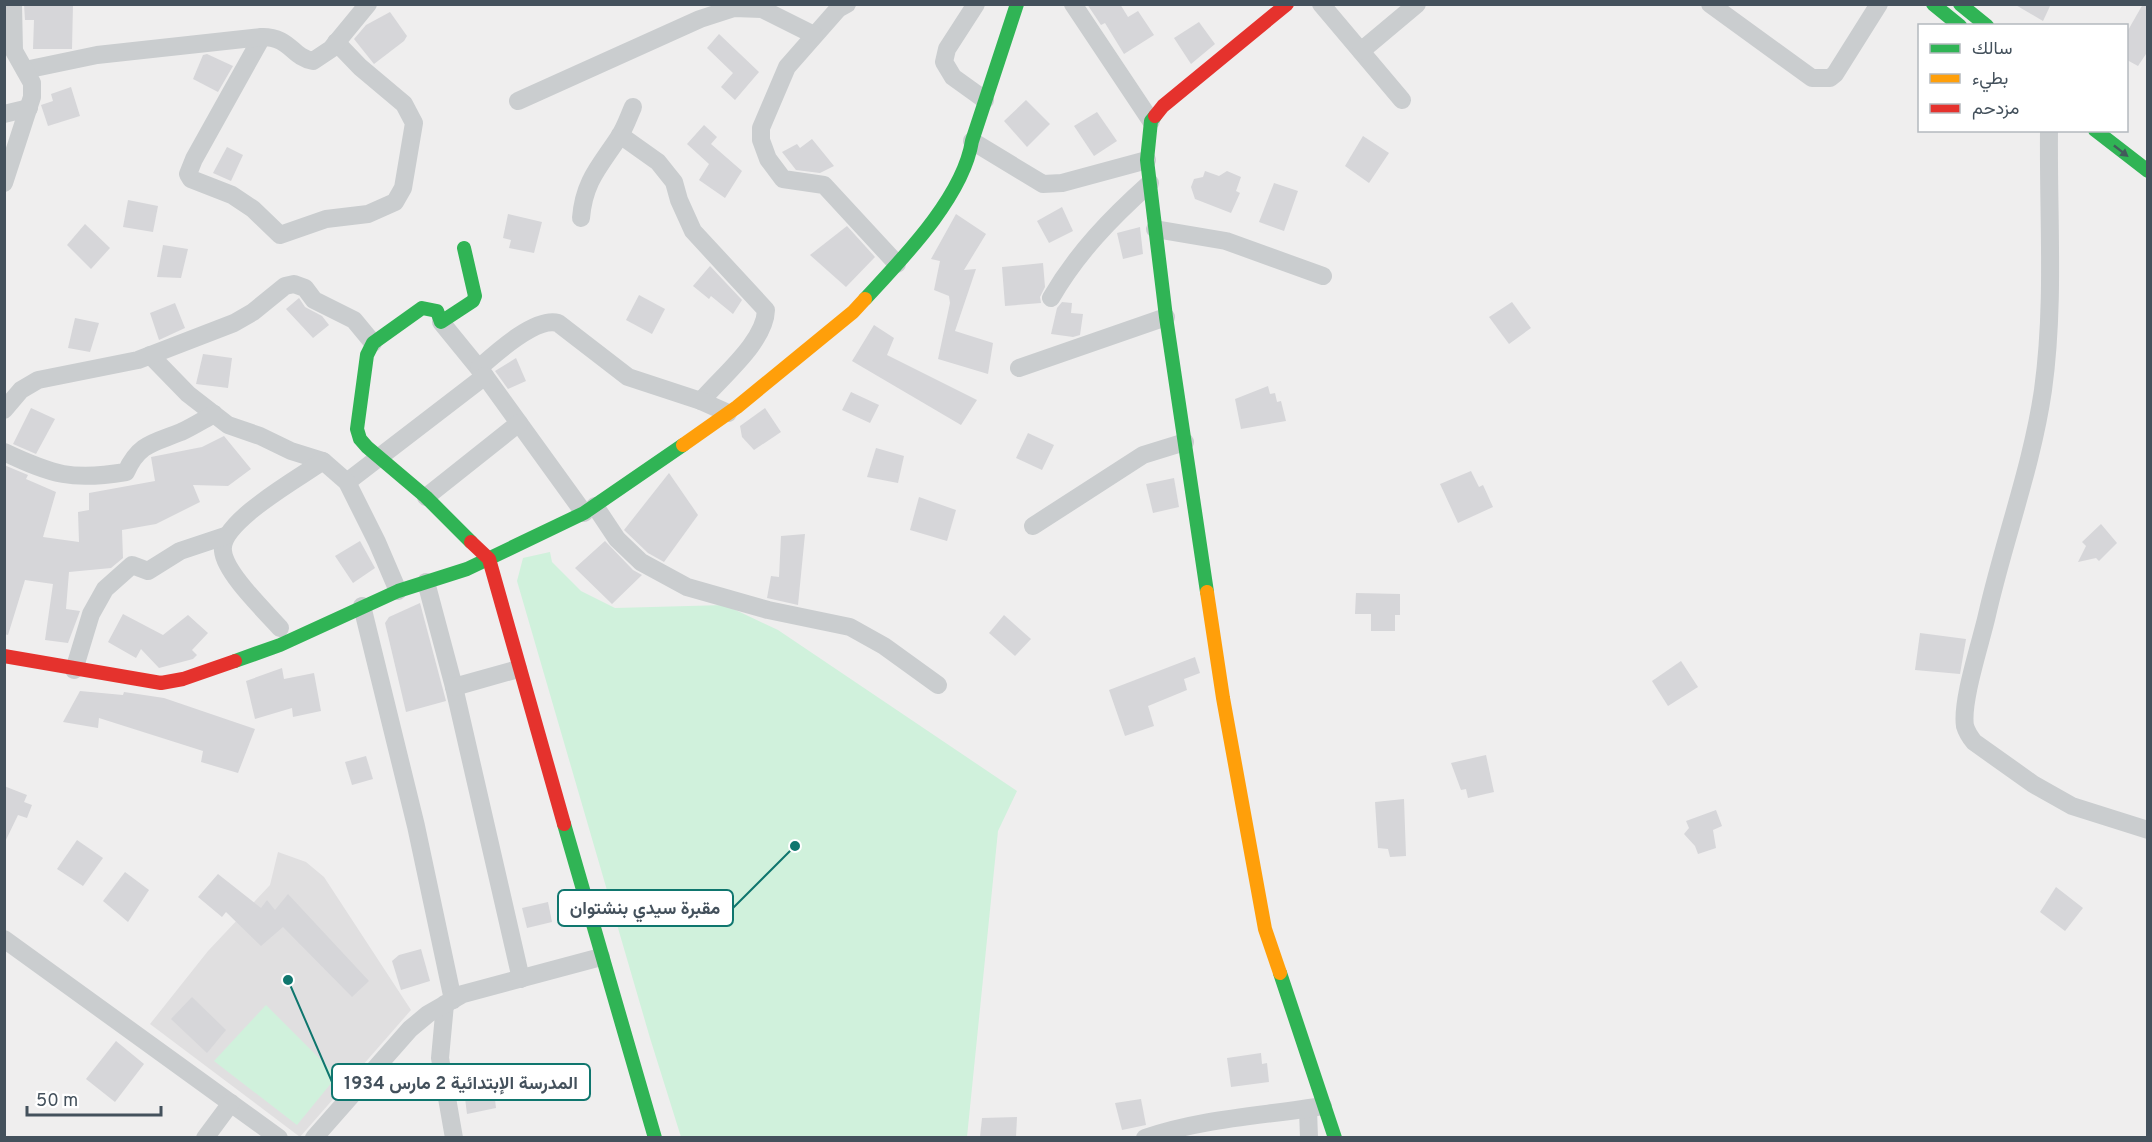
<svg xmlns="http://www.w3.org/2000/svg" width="2152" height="1142" font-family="Overpass,Vazirmatn,sans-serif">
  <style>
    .education { fill: #e0dfe0 }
    .green { fill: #d0f1dc }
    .building { fill: #d6d6d9 }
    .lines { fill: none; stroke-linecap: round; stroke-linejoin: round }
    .street { stroke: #cacdcf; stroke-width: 18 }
    .fast { stroke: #30b455; stroke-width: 14 }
    .slow { stroke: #ff9f0a; stroke-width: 14 }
    .jam { stroke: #e5322d; stroke-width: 14 }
    .oneway { fill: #425b5b }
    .leader { fill: none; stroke: #0f766e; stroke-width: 2 }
    .callout-dot { fill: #0f766e; stroke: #fff; stroke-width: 2 }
    .callout { fill: #fff; stroke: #0f766e; stroke-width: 2 }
    .callout-label { font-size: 18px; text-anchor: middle; font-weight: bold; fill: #44515c }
  </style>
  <rect width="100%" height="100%" fill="#efeeee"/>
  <polygon class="education" points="278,852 306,862 324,877 411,1010 300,1137 150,1024 208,951 270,885"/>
  <g class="green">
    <polygon points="550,552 552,562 581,591 615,608 725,605 778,630 1017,791 998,831 967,1137 681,1137 650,1038 517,581 523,558"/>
    <polygon points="266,1005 337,1076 297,1125 214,1061"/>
  </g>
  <g class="building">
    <polygon points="24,4 73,4 72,49 33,49 34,20 25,20"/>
    <polygon points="1087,4 1120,4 1128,17 1138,11 1154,35 1124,54 1105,23 1101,25"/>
    <polygon points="2014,4 2051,4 2043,21"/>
    <polygon points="2143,4 2148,4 2148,51 2138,66 2127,60 2127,32"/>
    <polygon points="390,12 407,36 404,41 374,64 354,39 366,25"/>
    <polygon points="1199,22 1215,44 1191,64 1174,38"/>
    <polygon points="719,34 759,72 735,100 721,87 733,73 707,48"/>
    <polygon points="207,54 233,66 218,92 193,79 203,55"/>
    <polygon points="71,87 80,116 48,126 41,105 53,101 51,94"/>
    <polygon points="1026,100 1050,124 1027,147 1004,121"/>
    <polygon points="1097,112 1117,141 1094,156 1074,126"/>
    <polygon points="704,125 717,137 711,144 742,171 725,198 699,180 709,164 687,144"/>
    <polygon points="1363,136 1389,153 1369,183 1345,166"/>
    <polygon points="812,139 834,166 820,173 796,170 782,152 797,144 800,148"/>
    <polygon points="227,147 243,155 231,181 213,173"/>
    <polygon points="1205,171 1219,176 1227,171 1241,177 1236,191 1240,193 1231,213 1195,199 1191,187 1194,179 1203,177"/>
    <polygon points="1274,183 1298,191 1284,231 1259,222"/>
    <polygon points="128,200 158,206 153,232 123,227"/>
    <polygon points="1062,207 1073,231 1049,243 1037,221"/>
    <polygon points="508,214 542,222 534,253 509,248 511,240 503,238"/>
    <polygon points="956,214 986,234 964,270 976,269 955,331 993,343 988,374 938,359 950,303 949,296 934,290 940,261 931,259"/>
    <polygon points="85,224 110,248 91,269 67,245"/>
    <polygon points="847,226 875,257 846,287 810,255"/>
    <polygon points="1140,227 1143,254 1123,259 1117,233"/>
    <polygon points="163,245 188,249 181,278 157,277"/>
    <polygon points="1043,263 1045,287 1040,297 1041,303 1005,306 1002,267"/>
    <polygon points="710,266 742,300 733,314 711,296 709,299 693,286"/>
    <polygon points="639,295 665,309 652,334 626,320"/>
    <polygon points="299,298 305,307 322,316 329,325 313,338 286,309"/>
    <polygon points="1062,302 1072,303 1071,313 1083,314 1080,335 1073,337 1051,334 1057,308"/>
    <polygon points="1512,302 1531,328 1509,344 1489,317"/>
    <polygon points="175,303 185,328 159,340 150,313"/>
    <polygon points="75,318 99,323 90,352 68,348"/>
    <polygon points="874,325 894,338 887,355 977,400 961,425 852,361"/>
    <polygon points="203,354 232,358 228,388 196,384"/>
    <polygon points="516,358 526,381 508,389 495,371"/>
    <polygon points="1268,386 1270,394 1275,393 1277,402 1281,401 1286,421 1241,429 1235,399"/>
    <polygon points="851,392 879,405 870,423 842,410"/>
    <polygon points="31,408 55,419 36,454 13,444"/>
    <polygon points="765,408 781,432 754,450 742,437 740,426"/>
    <polygon points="1028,433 1054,445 1042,470 1016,458"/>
    <polygon points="224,436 251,469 228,486 193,485 200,502 156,524 122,530 123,558 111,568 69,572 66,609 80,611 68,643 45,640 53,584 25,580 8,635 4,634 4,465 28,475 26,479 56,492 43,537 79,542 78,512 89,510 89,493 155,481 151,457 202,447"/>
    <polygon points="876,448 904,456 898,483 867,477"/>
    <polygon points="1471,471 1479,487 1483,485 1493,507 1458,523 1440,484"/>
    <polygon points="669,473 698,515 664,562 648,553 624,530"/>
    <polygon points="1174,478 1179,507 1153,513 1146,484"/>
    <polygon points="919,497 956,510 947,541 910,530"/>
    <polygon points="2101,524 2117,543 2099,561 2096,558 2078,562 2086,546 2082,542"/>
    <polygon points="805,534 798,605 767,598 771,576 779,577 781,536"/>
    <polygon points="360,541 375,568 353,583 335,556"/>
    <polygon points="605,541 633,570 642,575 612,604 575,568"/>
    <polygon points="1356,593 1400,594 1400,615 1395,615 1395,631 1371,631 1371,614 1355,614"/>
    <polygon points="420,603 446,701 406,712 385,623 389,617"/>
    <polygon points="123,614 163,635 188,615 208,633 192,650 197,655 193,659 159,668 141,649 136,658 108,642"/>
    <polygon points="1004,615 1031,639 1015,656 989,633"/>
    <polygon points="1920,633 1966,639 1960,674 1915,670"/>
    <polygon points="1195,657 1200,673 1184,679 1187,690 1148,706 1154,726 1125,736 1109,690"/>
    <polygon points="1681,661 1698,687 1668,706 1652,681"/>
    <polygon points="282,668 284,679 314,673 321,711 293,717 292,708 255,719 246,681"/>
    <polygon points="80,691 123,695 124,692 164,698 255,729 238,773 201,762 203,751 99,718 98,728 63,722"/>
    <polygon points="1486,755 1494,792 1468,798 1466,789 1461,790 1451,763"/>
    <polygon points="366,756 373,779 352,785 345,762"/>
    <polygon points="4,786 27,795 24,802 32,805 27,818 18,815 4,844"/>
    <polygon points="1404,799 1406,856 1390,857 1388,849 1378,848 1375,802"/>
    <polygon points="1716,810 1722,826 1713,830 1716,848 1698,854 1695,846 1684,834 1689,828 1686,821"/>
    <polygon points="77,840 103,858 83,886 57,869"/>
    <polygon points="125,872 149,890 128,922 103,901"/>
    <polygon points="218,874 261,908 267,900 275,910 288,894 369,981 352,997 283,927 261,946 226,912 222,917 198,897"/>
    <polygon points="2056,887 2083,908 2065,931 2040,912"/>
    <polygon points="548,902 552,922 527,928 522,908"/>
    <polygon points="421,949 430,981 401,990 392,961 399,955"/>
    <polygon points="192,997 226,1030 207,1053 171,1019"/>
    <polygon points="116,1041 144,1064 115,1102 86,1079"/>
    <polygon points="1261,1053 1262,1064 1267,1063 1269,1082 1231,1087 1227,1058"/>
    <polygon points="491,1066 496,1108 467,1114 462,1074"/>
    <polygon points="1141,1099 1146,1125 1122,1130 1115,1103"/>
    <polygon points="1017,1117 1016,1137 980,1137 982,1118"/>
  </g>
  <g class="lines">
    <g class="street">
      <polyline points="847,4 838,9 787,67 761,128 761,140 768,159 783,179 824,185 897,264"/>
      <polyline points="976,4 947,49 944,62 953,77 985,100"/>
      <polyline points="1073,4 1151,121"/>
      <polyline points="1321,4 1402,100"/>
      <polyline points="1710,4 1812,78 1830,78 1835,74 1879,4"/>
      <polyline points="262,37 194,159 188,174 191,179 232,195 253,209 280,235 326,219 368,214 395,202 403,188 414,123 404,104 360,67 336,42"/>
      <polyline points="1361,51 1417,4"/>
      <path d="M25 70 97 55 262 37C291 37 291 57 313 61L331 49 368 4"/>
      <polyline points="518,101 700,19 734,8 762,9 814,35"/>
      <polyline points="4,114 29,108"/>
      <path d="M2049 130C2048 217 2055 303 2043 390 2032 466 2004 540 1987 615 1981 642 1961 701 1965 726 1967 733 1970 737 1974 742L2033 784 2072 806 2148 830"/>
      <path d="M620 135 658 162 674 182 679 200 693 231 766 310C765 342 722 376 701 401"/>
      <polyline points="972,141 1043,184 1062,183 1147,160"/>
      <polyline points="4,183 32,97 32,83 14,51 13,4"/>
      <path d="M581 218C584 181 600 166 619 137 625 128 629 116 633 107"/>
      <polyline points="1155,229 1226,241 1323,276"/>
      <path d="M1051 298C1077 253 1111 218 1150 183"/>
      <polyline points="441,322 485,376 584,513"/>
      <polyline points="150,355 188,394 228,425 260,436 291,451 323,461"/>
      <path d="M479 368C496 353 535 317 558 323L628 377 701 401 728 413"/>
      <polyline points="1019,368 1166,317"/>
      <polyline points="4,410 21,390 38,380 138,360 234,323 253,312 285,286 294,284 305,288 314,300 354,320 373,343"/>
      <path d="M4 452C53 475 72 481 126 472 139 443 154 443 181 432 192 427 203 420 214 414"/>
      <polyline points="347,482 485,376"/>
      <polyline points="426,497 519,423"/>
      <polyline points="595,506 617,539 641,562 687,587 768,610 850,627 884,646 938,685"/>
      <polyline points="1033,526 1143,455 1185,442"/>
      <polyline points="426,582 454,687 521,979"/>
      <polyline points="362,606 416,826 453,1000"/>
      <path d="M280 628C265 611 225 573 223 551 219 522 301 477 323 461L347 482 377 542 398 591"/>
      <polyline points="74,670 91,614 105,589 132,565 148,571 180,551 225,536"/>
      <polyline points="454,687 518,669"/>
      <polyline points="4,939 279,1138"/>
      <polyline points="445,1004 440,1058 454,1138"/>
      <polyline points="1308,1109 1309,1138"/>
      <polyline points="205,1138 231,1103"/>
      <polyline points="314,1138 410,1029 428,1014 463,994 601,957"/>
      <path d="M1145 1138C1203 1118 1263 1116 1323 1106"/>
    </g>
    <g class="fast">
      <polyline points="1933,4 1960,26"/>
      <polyline points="1960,4 1987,26"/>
      <polyline points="1155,116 1151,121 1147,160 1166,317 1207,592"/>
      <polyline points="2095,130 2148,171"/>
      <polyline points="464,248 475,296 473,301 441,322 437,311 422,308 373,343 367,355 357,429 360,439 367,447 426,497 471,542"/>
      <path d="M865 299C903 258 963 197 972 141L1017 4"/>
      <polyline points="235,661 280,645 398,591 467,569 584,513 683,445"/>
      <polyline points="564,824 655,1138"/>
      <polyline points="1280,973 1335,1138"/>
    </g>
    <g class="slow">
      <polyline points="683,445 737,407 853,312 865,299"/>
      <polyline points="1207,592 1223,698 1265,929 1280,973"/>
    </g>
    <g class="jam">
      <polyline points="1155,116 1163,106 1287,4"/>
      <polyline points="471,542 489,559 564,824"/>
      <polyline points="4,656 161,683 183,679 235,661"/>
    </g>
  </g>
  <defs><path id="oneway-solid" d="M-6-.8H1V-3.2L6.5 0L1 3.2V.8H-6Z" transform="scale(1.5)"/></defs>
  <use class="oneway" href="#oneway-solid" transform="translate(2121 151) rotate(38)"/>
  <path class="leader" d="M795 846L733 908M288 980L332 1082"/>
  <g class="callout-dot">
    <circle cx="795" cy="846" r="6"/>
    <circle cx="288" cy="980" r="6"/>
  </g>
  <g class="callout">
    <rect x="558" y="890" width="175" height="36" rx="6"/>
    <rect x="332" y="1064" width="258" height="36" rx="6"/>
  </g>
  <g class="callout-label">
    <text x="645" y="914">مقبرة سيدي بنشتوان</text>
    <text x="461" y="1089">المدرسة الإبتدائية 2 مارس 1934</text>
  </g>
  <rect width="2152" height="1142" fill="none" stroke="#44515c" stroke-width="12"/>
  <rect x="1918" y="24" width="210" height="108" fill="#ffffff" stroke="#b4b9be" stroke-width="1.5"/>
  <rect x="1930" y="44" width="30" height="9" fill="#30b455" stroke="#b4b9be" stroke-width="1.5"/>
  <text x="1972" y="54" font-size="18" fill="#44515c">سالك</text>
  <rect x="1930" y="74" width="30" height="9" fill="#ff9f0a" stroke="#b4b9be" stroke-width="1.5"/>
  <text x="1972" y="84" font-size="18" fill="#44515c">بطيء</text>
  <rect x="1930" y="104" width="30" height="9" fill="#e5322d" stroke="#b4b9be" stroke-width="1.5"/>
  <text x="1972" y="114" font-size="18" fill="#44515c">مزدحم</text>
  <path d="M27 1106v9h134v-9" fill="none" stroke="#44515c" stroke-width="3"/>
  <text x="36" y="1106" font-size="18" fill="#44515c" stroke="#ffffff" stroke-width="4.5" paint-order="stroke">50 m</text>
</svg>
